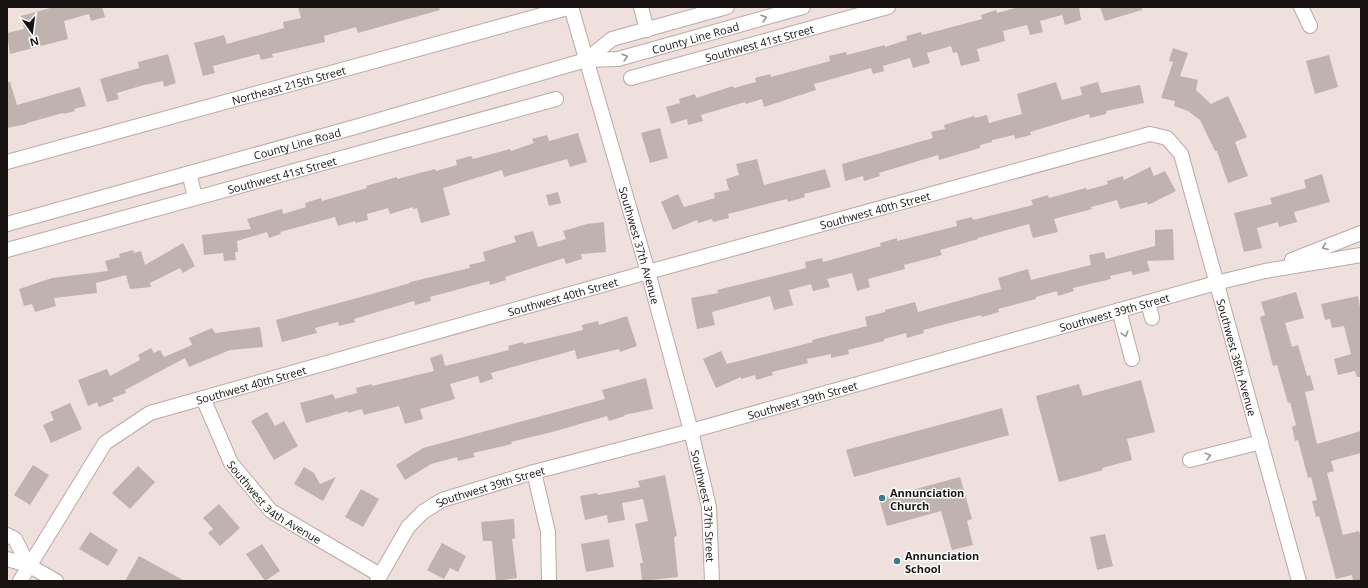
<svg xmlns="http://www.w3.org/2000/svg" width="1368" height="588" font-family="'Open Sans',sans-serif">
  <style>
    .building { fill: #c0b2af }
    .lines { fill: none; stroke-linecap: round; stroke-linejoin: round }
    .minor-casing { stroke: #b9aaa7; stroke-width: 16 }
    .minor { stroke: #fff; stroke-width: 14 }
    .oneway { stroke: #979594 }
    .poi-dot { fill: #3a7a8d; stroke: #fff; stroke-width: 1.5 }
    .labels { text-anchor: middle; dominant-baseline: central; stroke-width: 3; stroke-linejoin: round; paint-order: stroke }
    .street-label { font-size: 11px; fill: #181312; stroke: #fff }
    .poi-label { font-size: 11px; font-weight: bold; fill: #181312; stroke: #fff; text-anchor: start }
  </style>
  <rect width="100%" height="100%" fill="#efe0dd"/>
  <g class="building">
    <polygon points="54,7 102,7 105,17 91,21 89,14 64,21 68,39 10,54 7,33 24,29 21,16"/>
    <polygon points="298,7 439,7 440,10 358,33 356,27 324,36 325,42 272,54 273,57 261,60 259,54 213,66 215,73 203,76 194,43 224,35 227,44 284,28 283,22 301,18"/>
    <polygon points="1019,7 1079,7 1081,20 1065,25 1062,15 1040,21 1043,32 1030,35 1027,25 1003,31 1005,41 977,49 980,61 961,66 957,52 953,53 951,46 927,53 930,63 913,68 910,58 883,66 884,71 873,74 871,68 814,84 816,90 764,107 762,99 746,104 745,102 701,115 703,121 688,125 687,119 671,124 666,107 680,103 679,99 695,94 696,98 733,86 734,88 756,82 755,78 770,74 771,77 830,61 829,56 846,52 847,55 885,45 885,47 907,40 906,36 921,32 922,35 982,19 981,15 996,10 997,13"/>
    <polygon points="1100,7 1142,7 1142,10 1105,21"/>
    <polygon points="1173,48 1188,53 1180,76 1198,80 1196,90 1211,104 1228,96 1247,137 1235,142 1248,176 1228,183 1217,151 1215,151 1200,120 1188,111 1174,106 1175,101 1161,98 1173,62 1169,61"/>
    <polygon points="168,54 176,83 164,87 163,81 144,85 117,93 119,99 107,102 100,79 139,68 138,62"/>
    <polygon points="1329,55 1338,87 1315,94 1306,61"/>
    <polygon points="7,82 10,82 17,105 80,87 86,106 74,109 75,111 64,114 63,113 27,123 27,124 7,128"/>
    <polygon points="1056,82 1062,100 1082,95 1080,87 1098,82 1101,93 1140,85 1144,103 1106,111 1106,114 1090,118 1089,114 1030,132 1031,135 1015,139 1014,135 992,140 992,142 980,145 980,148 939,160 938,155 879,173 880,176 864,181 863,176 845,181 842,164 933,138 931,132 945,129 944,125 974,116 975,118 987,115 989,123 1022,114 1017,94"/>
    <polygon points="660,128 668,158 650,163 641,133"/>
    <polygon points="578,133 587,162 570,167 567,159 504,177 502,170 443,188 450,215 421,223 417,208 413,209 413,207 390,214 388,208 367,214 368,220 355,223 355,221 338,226 335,217 280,232 281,234 269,238 267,232 237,241 238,252 235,252 236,260 224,261 223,253 204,255 202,235 251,229 247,219 282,209 283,214 306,207 305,203 321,198 322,201 367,188 366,186 397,177 397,179 435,169 436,171 457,165 456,160 471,156 473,159 510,149 511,151 534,143 532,139 547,135 549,141"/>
    <polygon points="757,159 764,185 825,169 831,187 804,194 805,197 788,202 787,199 728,214 729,218 713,222 712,219 698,223 697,220 673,230 661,202 678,194 684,207 715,198 714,193 729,190 726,179 739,175 736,164"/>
    <polygon points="1150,167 1154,176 1165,171 1176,191 1148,205 1147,202 1120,209 1117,200 1091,207 1092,209 1054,219 1058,232 1033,238 1029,224 978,238 978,239 940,250 942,255 904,265 905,269 868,279 870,287 857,291 852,273 827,279 830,287 813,291 811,284 789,290 793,305 774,310 770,296 712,312 715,325 697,329 691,298 718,293 717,290 806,268 805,262 822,258 823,262 881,246 880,243 897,238 897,241 957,226 956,221 972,217 973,220 1033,205 1031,200 1048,195 1049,198 1086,188 1087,190 1108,184 1107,181 1123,176 1124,180"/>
    <polygon points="1322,174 1330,202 1294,212 1297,222 1279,227 1278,222 1257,228 1262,248 1244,252 1234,213 1272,204 1270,198 1306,188 1304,180"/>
    <polygon points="558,192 561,203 549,206 546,195"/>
    <polygon points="604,222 606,252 581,254 582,259 566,264 564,258 505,277 506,280 490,285 489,281 430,297 431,301 415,305 414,301 354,319 355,322 339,326 338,322 315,328 317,333 282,342 276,320 379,292 410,283 410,282 470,268 469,265 485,261 483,252 516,242 514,236 533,231 538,247 566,239 563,231 587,224"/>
    <polygon points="1173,229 1174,260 1147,261 1150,271 1133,275 1131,271 1110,276 1111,279 1073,288 1074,291 1058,296 1057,291 1036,297 1036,299 998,309 999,312 982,317 981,315 923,330 924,333 907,338 906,333 884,339 884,341 848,350 849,354 831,358 831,354 807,359 808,363 772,372 773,375 756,380 755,375 741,379 741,377 716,388 703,359 721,351 727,364 813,342 812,340 867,326 865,317 885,312 885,310 915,302 918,312 1001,289 998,278 1028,269 1031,280 1091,265 1089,255 1104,252 1106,259 1155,246 1155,230"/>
    <polygon points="183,243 195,266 183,273 180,268 150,283 151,287 130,289 126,275 96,283 97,293 54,298 56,306 35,312 32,304 24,306 19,289 52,278 108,271 105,261 120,257 119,254 133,250 134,253 141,251 145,265"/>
    <polygon points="1296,292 1304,318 1285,323 1292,347 1298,345 1307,376 1310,375 1314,390 1305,392 1317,444 1361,431 1361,453 1331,461 1334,471 1327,473 1343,535 1359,531 1361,537 1361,581 1353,581 1352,575 1336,579 1319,516 1316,517 1312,501 1317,500 1311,477 1308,478 1298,440 1295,441 1292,427 1296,425 1290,402 1288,403 1277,365 1273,366 1260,317 1265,315 1261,302"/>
    <polygon points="1358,296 1361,312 1361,377 1357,377 1355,371 1338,375 1334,359 1351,354 1344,326 1332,328 1330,319 1325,320 1321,304"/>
    <polygon points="627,316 637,346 620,352 619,349 577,359 575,350 491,373 493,379 480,383 478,376 450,384 455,399 420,409 423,419 405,424 399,406 364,415 362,409 348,413 348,411 306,423 300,403 333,394 335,399 357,393 356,388 372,384 372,386 434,371 430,358 442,354 445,366 509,350 508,346 523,342 524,344 583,330 582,325 598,321 599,325"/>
    <polygon points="260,327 263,347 230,350 189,367 185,358 125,390 126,393 112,398 114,401 99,407 97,402 88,406 78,380 107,369 110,376 140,360 138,355 151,348 154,353 160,350 164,357 192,345 189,338 212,328 215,333"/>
    <polygon points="646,378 653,409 624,415 625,416 609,421 607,416 556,431 511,442 512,444 473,453 475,457 458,461 457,457 431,464 405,480 396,465 423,448 605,399 602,390"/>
    <polygon points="1141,380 1155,432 1127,439 1132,460 1102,468 1103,470 1059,482 1036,396 1079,384 1083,396"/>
    <polygon points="70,403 82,429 51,443 43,425 54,420 50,412"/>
    <polygon points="1002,408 1009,435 854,477 846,450"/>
    <polygon points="267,412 275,426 284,421 298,446 274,460 251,421"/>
    <polygon points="33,465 49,475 30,505 14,495"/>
    <polygon points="138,466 155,482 130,509 112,493"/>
    <polygon points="304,467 314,473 320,484 336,477 323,501 294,484"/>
    <polygon points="665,475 677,536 674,537 678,577 642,581 640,563 643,563 635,524 648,521 643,499 622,503 625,520 608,523 607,515 585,520 580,496 597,493 598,495 640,487 638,481"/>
    <polygon points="960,477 972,519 967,521 973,545 952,550 941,511 887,526 879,499"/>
    <polygon points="361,489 379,499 363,527 345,517"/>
    <polygon points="219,504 240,528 220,546 208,533 213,529 203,518"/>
    <polygon points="514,519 515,538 512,539 517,578 496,581 492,541 483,541 481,522"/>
    <polygon points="90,532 118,550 108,566 79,549"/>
    <polygon points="1105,534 1113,566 1097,570 1090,537"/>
    <polygon points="609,539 614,567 586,572 581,544"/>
    <polygon points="442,543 466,556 458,572 450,568 444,579 427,570"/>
    <polygon points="262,544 280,571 265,581 246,554"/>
    <polygon points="139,556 185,581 125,581"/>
  </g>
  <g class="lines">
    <g class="minor-casing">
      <g id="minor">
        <path id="s1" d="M571 7 648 272 691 431 709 507 712 581"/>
        <polyline points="641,7 647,30"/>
        <polyline points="1301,7 1310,26"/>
        <polyline points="586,60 612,39 727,7"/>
        <path id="s2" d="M631 78 888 7"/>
        <path id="s3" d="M7 162 571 7"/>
        <polyline points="189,173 195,197"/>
        <path id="s4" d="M7 224 355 127 586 60 618 59 803 7"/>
        <path id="s5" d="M7 250 556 99"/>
        <polyline points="1292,260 1361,233"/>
        <polyline points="1148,302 1152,318"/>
        <polyline points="1119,310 1132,359"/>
        <path id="s6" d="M203 398 231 463 271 511 380 575"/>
        <polyline points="1190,460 1261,442"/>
        <polyline points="534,472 548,532 549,581"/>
        <polyline points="7,535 15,539 28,565"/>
        <polyline points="7,559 28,565 56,581"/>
        <path id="s7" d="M20 581 105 443 150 413 648 272 1150 134 1167 138 1181 154 1299 581"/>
        <path id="s8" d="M377 581 408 527 423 512 442 500 534 472 691 431 1216 283 1265 271 1361 255"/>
      </g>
    </g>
    <use href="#minor" class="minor"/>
  </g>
  <defs><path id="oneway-chevron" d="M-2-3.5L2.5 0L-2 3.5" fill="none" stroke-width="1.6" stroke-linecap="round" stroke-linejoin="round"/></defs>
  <g class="oneway">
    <use href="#oneway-chevron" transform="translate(764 18) rotate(-16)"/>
    <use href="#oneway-chevron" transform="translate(625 57) rotate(-16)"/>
    <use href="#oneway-chevron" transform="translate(1325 247) rotate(158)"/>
    <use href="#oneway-chevron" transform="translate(1125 334) rotate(74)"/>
    <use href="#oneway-chevron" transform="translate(1208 456) rotate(-15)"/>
  </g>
  <g class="poi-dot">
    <circle cx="882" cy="498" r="4"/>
    <circle cx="897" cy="561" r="4"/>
  </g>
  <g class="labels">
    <g class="street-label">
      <text stroke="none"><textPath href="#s4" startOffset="714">County Line Road</textPath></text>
      <text stroke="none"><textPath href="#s2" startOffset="133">Southwest 41st Street</textPath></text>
      <text stroke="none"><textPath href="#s3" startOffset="292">Northeast 215th Street</textPath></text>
      <text stroke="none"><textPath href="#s4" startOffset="301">County Line Road</textPath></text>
      <text stroke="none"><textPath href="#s5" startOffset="285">Southwest 41st Street</textPath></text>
      <text stroke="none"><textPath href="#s7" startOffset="969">Southwest 40th Street</textPath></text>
      <text stroke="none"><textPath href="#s1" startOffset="248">Southwest 37th Avenue</textPath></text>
      <text stroke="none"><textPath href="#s7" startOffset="645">Southwest 40th Street</textPath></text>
      <text stroke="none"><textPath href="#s8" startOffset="804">Southwest 39th Street</textPath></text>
      <text stroke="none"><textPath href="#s7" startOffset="1504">Southwest 38th Avenue</textPath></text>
      <text stroke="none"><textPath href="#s7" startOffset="321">Southwest 40th Street</textPath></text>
      <text stroke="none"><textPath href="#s8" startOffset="480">Southwest 39th Street</textPath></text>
      <text stroke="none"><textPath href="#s8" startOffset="156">Southwest 39th Street</textPath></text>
      <text stroke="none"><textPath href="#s6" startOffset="130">Southwest 34th Avenue</textPath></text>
      <text stroke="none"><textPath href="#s1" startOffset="517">Southwest 37th Street</textPath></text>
    </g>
    <g class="poi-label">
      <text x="890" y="492">Annunciation<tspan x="890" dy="13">Church</tspan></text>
      <text x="905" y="555">Annunciation<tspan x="905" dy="13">School</tspan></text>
    </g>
  </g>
  <rect width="1368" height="588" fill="none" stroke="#181312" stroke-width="16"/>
  <g transform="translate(32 32) rotate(166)" stroke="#ffffff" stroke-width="3" paint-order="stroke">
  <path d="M0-3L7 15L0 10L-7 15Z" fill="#181312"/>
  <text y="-6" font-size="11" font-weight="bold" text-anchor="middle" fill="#181312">N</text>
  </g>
</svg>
